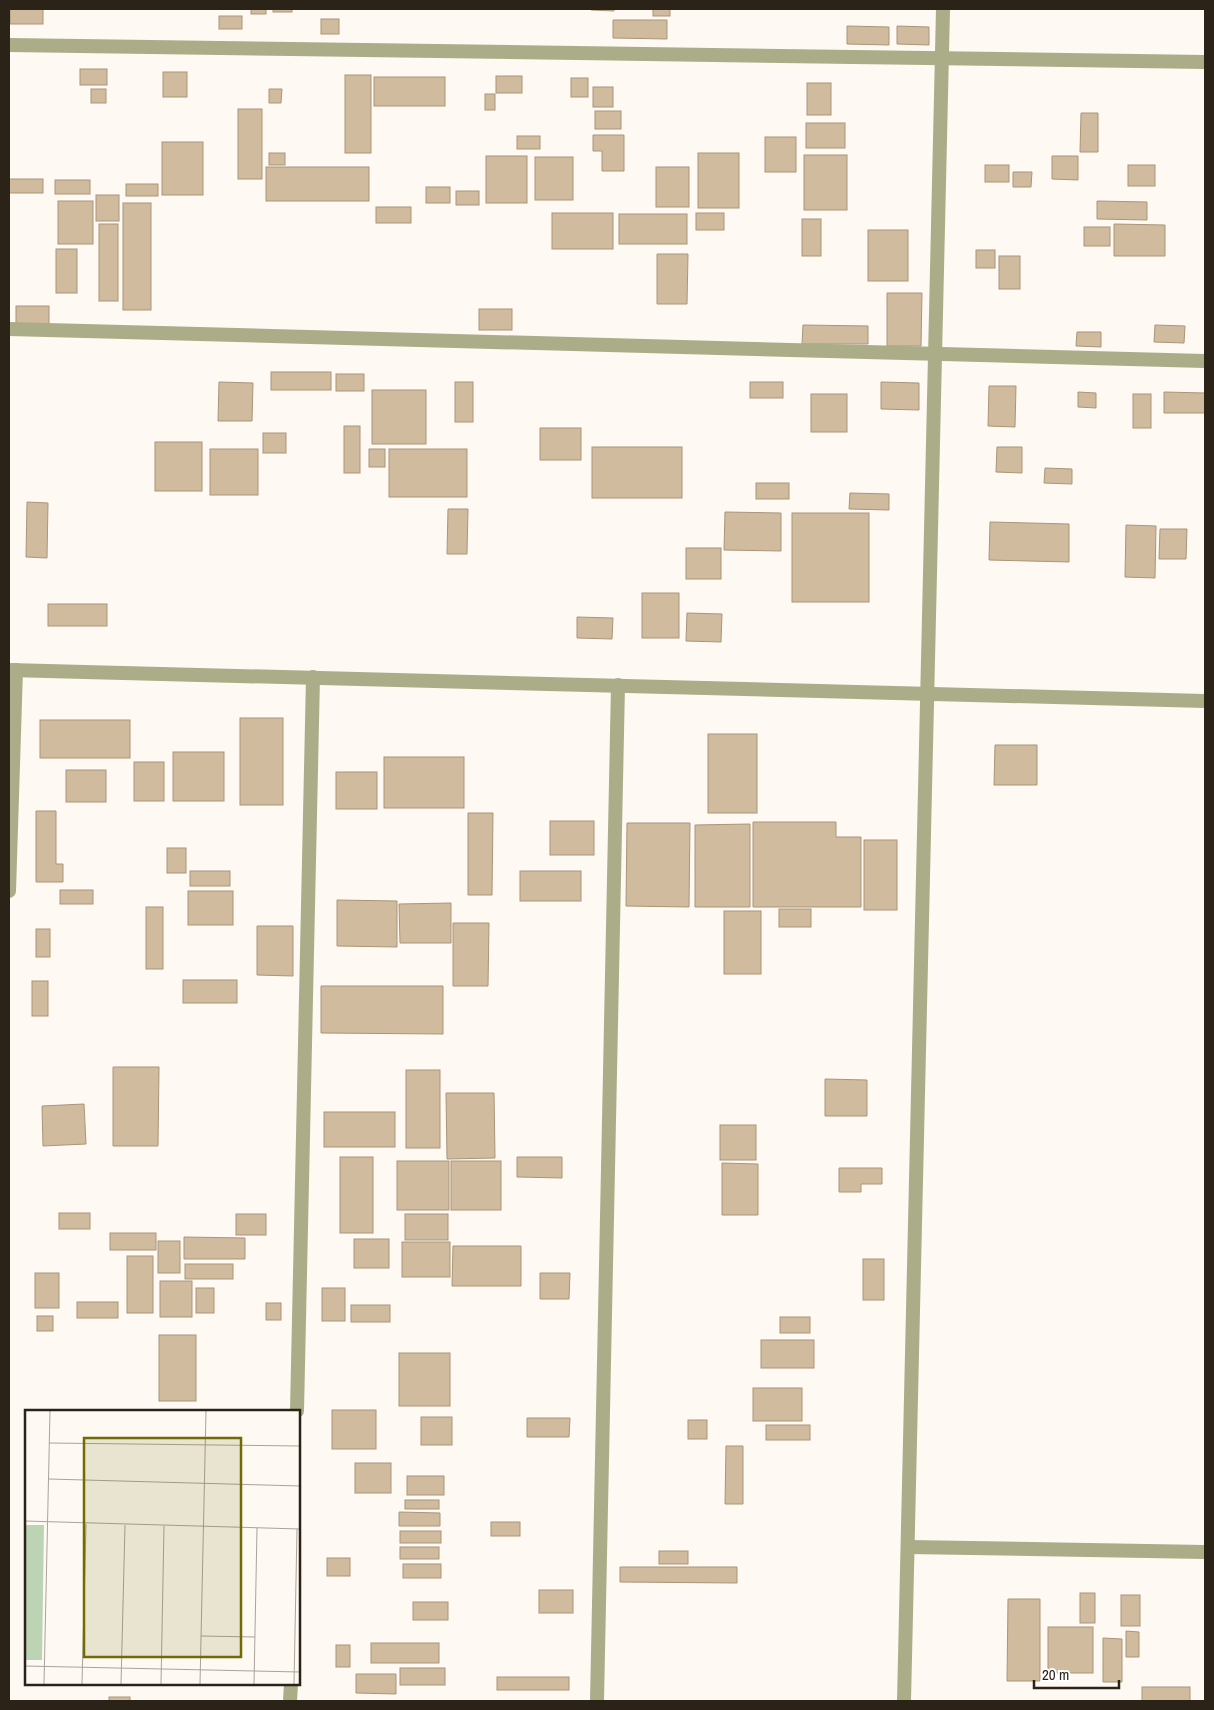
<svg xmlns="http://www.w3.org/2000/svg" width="1214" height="1710" font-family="'Archivo Narrow',sans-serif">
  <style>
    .building { fill: #d1bb9f; stroke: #aa9579 }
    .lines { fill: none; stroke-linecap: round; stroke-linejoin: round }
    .minor { stroke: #aaad88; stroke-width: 14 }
    .inset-road { fill: none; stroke: #aaa39b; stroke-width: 1 }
    .view { fill: #726b05; fill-opacity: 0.15; stroke: #726b05; stroke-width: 2.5 }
    .inset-edge { fill: none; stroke: #2b2318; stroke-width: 2.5 }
  </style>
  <rect width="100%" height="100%" fill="#fef9f3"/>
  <g class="building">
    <rect x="10" y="9" width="33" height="15"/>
    <rect x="251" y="9" width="15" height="5"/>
    <rect x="273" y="9" width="19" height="3"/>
    <polygon points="591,9 614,9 614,11 591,10"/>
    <rect x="653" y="9" width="17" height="7"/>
    <rect x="219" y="16" width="23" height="13"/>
    <rect x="321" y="19" width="18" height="15"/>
    <polygon points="613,20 667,20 667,39 613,38"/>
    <polygon points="847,26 889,27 889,45 847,44"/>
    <polygon points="897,26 929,27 929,45 897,44"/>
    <rect x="80" y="69" width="27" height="16"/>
    <rect x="163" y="72" width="24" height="25"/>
    <rect x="345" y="75" width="26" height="78"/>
    <rect x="496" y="76" width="26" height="17"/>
    <rect x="374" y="77" width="71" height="29"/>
    <rect x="571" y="78" width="17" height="19"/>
    <rect x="807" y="83" width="24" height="32"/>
    <rect x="593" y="87" width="20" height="20"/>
    <rect x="91" y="89" width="15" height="14"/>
    <polygon points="269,89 282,89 281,103 269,103"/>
    <rect x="485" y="94" width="10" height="16"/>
    <rect x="238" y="109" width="24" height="70"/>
    <rect x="595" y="111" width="26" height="18"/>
    <polygon points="1081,113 1098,113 1098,152 1080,152"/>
    <rect x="806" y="123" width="39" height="25"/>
    <polygon points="593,135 624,135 624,171 602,171 602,151 593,151"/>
    <rect x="517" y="136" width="23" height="13"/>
    <rect x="765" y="137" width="31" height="35"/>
    <rect x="162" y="142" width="41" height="53"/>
    <rect x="269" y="153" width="16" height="12"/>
    <rect x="698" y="153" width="41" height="55"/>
    <rect x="804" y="155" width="43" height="55"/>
    <rect x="486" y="156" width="41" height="47"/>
    <polygon points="1052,156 1078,156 1078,180 1052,179"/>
    <rect x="535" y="157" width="38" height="43"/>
    <rect x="985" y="165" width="24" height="17"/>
    <rect x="1128" y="165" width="27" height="21"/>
    <rect x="266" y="167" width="103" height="34"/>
    <rect x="656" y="167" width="33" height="40"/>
    <polygon points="1013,172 1032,172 1031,187 1013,187"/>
    <rect x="9" y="179" width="34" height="14"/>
    <rect x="55" y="180" width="35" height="14"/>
    <rect x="126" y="184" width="32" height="12"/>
    <rect x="426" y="187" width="24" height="16"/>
    <rect x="456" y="191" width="23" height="14"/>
    <rect x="96" y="195" width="23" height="26"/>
    <rect x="58" y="201" width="35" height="43"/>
    <polygon points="1097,201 1147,202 1147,220 1097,219"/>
    <rect x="123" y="203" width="28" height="107"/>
    <rect x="376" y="207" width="35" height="16"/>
    <rect x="552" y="213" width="61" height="36"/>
    <rect x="696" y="213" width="28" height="17"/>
    <rect x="619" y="214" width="68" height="30"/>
    <rect x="802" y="219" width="19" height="37"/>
    <rect x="99" y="224" width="19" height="77"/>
    <polygon points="1114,224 1165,225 1165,256 1114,256"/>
    <rect x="1084" y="227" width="26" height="19"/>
    <rect x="868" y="230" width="40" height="51"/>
    <rect x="56" y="249" width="21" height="44"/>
    <rect x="976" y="250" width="19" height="18"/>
    <polygon points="657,254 688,254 687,304 657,304"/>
    <rect x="999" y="256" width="21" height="33"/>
    <polygon points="887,293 922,293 921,346 887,346"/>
    <rect x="16" y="306" width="33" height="19"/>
    <rect x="479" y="309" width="33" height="21"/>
    <polygon points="803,325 868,326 868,344 802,344"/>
    <polygon points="1155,325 1185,326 1184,343 1154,342"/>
    <polygon points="1077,332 1101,332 1101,347 1076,346"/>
    <rect x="271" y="372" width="60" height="18"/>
    <rect x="336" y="374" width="28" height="17"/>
    <polygon points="219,382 253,383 252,421 218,421"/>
    <rect x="455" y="382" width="18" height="40"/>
    <rect x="750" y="382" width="33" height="16"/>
    <polygon points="881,382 919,383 919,410 881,409"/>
    <polygon points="989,386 1016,386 1015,427 988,426"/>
    <rect x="372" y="390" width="54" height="54"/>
    <polygon points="1078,392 1096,393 1096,408 1078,407"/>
    <polygon points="1164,392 1205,393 1205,413 1164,413"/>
    <rect x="811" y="394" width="36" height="38"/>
    <rect x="1133" y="394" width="18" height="34"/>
    <rect x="344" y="426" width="16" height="47"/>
    <rect x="540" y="428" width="41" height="32"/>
    <rect x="263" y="433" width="23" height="20"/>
    <rect x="155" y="442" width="47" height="49"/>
    <rect x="592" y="447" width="90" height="51"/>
    <polygon points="997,447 1022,447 1022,473 996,472"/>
    <rect x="210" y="449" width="48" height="46"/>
    <rect x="369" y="449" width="16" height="18"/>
    <rect x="389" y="449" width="78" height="48"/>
    <polygon points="1045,468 1072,469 1072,484 1044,483"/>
    <rect x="756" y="483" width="33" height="16"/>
    <polygon points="850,493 889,494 889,510 849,509"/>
    <polygon points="27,502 48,503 47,558 26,557"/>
    <polygon points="448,509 468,509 467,554 447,554"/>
    <polygon points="725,512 781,513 781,551 724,550"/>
    <rect x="792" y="513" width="77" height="89"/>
    <polygon points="990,522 1069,524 1069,562 989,560"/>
    <polygon points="1126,525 1156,526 1155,578 1125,577"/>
    <polygon points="1160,529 1187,529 1186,559 1159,559"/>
    <rect x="686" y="548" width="35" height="31"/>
    <rect x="642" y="593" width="37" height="45"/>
    <rect x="48" y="604" width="59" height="22"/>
    <polygon points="687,613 722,614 721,642 686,641"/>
    <polygon points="577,617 613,618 612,639 577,638"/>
    <rect x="240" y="718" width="43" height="87"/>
    <rect x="40" y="720" width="90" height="38"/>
    <rect x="708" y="734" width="49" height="79"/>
    <polygon points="995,745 1037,745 1037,785 994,785"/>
    <rect x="173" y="752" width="51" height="49"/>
    <rect x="384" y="757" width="80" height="51"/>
    <rect x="134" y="762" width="30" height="39"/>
    <rect x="66" y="770" width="40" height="32"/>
    <rect x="336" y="772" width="41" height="37"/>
    <polygon points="36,811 56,811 56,864 63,864 63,882 36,882"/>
    <polygon points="468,813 493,813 492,895 468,895"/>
    <rect x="550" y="821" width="44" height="34"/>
    <polygon points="753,822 836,822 836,837 861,837 861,907 753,907"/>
    <polygon points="627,823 690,823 689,907 626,906"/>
    <polygon points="750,824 750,907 695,907 695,825"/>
    <rect x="864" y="840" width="33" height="70"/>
    <rect x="167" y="848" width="19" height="25"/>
    <rect x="190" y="871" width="40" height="15"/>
    <rect x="520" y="871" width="61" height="30"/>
    <rect x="60" y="890" width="33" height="14"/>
    <rect x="188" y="891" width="45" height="34"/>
    <polygon points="337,900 397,901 397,947 337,946"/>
    <polygon points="451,903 451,943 400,943 399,904"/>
    <rect x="146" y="907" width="17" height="62"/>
    <rect x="779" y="909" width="32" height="18"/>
    <rect x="724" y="911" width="37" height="63"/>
    <polygon points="453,923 489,923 488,986 453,986"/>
    <polygon points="257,926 293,926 293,976 257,975"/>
    <rect x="36" y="929" width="14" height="28"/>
    <rect x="183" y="980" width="54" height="23"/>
    <rect x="32" y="981" width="16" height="35"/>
    <polygon points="321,986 443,986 443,1034 321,1033"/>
    <polygon points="113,1067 159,1067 158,1146 113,1146"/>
    <rect x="406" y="1070" width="34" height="78"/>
    <polygon points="825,1079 867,1080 867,1116 825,1116"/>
    <polygon points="446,1093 494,1093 495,1158 447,1159"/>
    <polygon points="84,1104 86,1144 43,1146 42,1106"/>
    <rect x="324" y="1112" width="71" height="35"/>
    <rect x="720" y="1125" width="36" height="35"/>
    <rect x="340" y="1157" width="33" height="76"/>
    <polygon points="517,1157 562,1157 562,1178 517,1177"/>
    <rect x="397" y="1161" width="52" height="49"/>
    <rect x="451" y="1161" width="50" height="49"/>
    <polygon points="722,1163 758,1164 758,1215 722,1215"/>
    <polygon points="839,1168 882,1168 882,1184 861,1184 861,1192 839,1192"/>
    <rect x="59" y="1213" width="31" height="16"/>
    <rect x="236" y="1214" width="30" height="21"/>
    <rect x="405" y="1214" width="43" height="26"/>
    <rect x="110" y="1233" width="46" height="17"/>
    <polygon points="184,1237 245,1238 245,1259 184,1259"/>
    <rect x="354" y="1239" width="35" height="29"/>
    <rect x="158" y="1241" width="22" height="32"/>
    <rect x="402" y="1242" width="48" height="35"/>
    <polygon points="453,1246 521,1246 521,1286 452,1286"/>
    <rect x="127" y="1256" width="26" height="57"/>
    <rect x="863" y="1259" width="21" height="41"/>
    <rect x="185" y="1264" width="48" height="15"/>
    <rect x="35" y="1273" width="24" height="35"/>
    <polygon points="540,1273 570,1273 569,1299 540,1299"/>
    <rect x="160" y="1281" width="32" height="36"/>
    <rect x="196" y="1288" width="18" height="25"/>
    <rect x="322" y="1288" width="23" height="33"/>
    <rect x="77" y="1302" width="41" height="16"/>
    <rect x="266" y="1303" width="15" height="17"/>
    <rect x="351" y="1305" width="39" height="17"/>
    <rect x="37" y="1316" width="16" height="15"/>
    <rect x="780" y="1317" width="30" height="16"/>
    <rect x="159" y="1335" width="37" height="66"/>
    <rect x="761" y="1340" width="53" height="28"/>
    <rect x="399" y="1353" width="51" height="53"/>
    <rect x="753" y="1388" width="49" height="33"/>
    <rect x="332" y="1410" width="44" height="39"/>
    <rect x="421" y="1417" width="31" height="28"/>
    <polygon points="527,1418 570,1418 569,1437 527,1437"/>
    <rect x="688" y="1420" width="19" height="19"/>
    <rect x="766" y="1425" width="44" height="15"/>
    <polygon points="726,1446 743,1446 743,1504 725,1504"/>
    <rect x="355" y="1463" width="36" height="30"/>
    <rect x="407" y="1476" width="37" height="19"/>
    <rect x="405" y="1500" width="34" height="9"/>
    <polygon points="399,1512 440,1513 440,1526 399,1526"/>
    <rect x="491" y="1522" width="29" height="14"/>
    <rect x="400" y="1531" width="41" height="12"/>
    <rect x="400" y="1547" width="39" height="12"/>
    <rect x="659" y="1551" width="29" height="13"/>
    <rect x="327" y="1558" width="23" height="18"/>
    <rect x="403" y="1564" width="38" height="14"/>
    <polygon points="620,1567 737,1567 737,1583 620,1582"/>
    <rect x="539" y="1590" width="34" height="23"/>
    <rect x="1080" y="1593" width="15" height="30"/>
    <rect x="1121" y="1595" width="19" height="31"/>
    <polygon points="1008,1599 1040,1599 1040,1681 1007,1681"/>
    <rect x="413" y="1602" width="35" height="18"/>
    <rect x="1048" y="1627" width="45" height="46"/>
    <polygon points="1126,1631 1139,1632 1139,1657 1126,1657"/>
    <polygon points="1103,1638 1122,1639 1122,1682 1103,1682"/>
    <rect x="371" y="1643" width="68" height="20"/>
    <rect x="336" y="1645" width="14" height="22"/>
    <rect x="400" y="1668" width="45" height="17"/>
    <polygon points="356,1674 396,1674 396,1694 356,1693"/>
    <rect x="497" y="1677" width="72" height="13"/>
    <rect x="1142" y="1687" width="48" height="14"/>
    <rect x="109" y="1697" width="21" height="4"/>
  </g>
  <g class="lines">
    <g class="minor">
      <polyline points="9,45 1205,62"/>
      <polyline points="9,329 1205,361"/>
      <polyline points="9,670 1205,701"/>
      <polyline points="9,891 16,670"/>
      <polyline points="297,1411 313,677"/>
      <polyline points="908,1547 1205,1552"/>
      <polyline points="290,1701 291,1684"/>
      <polyline points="597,1701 618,685"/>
      <polyline points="904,1701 943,9"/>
    </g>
  </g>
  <g transform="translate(25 1410)">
    <rect width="275" height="275" fill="#fef9f3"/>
    <path d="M0 115H19L17 250H0Z" fill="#bdd4b4"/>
    <path class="inset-road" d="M24 33 275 36M24 69 275 76M0 111 275 119M176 226 230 227M0 256 275 262M19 274 25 1M57 274 61 114M96 274 100 115M136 274 139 116M175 274 181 1M229 274 232 118M269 274 272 119"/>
    <path class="view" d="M59 28H216V247H59Z"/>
    <rect width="275" height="275" class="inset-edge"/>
  </g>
  <rect width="1214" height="1710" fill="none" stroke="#2b2318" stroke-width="20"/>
  <path d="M1034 1680v8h85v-8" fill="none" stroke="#2b2318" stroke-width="2.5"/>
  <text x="1042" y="1680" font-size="15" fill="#2b2318" stroke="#ffffff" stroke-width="4" paint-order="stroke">20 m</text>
</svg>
